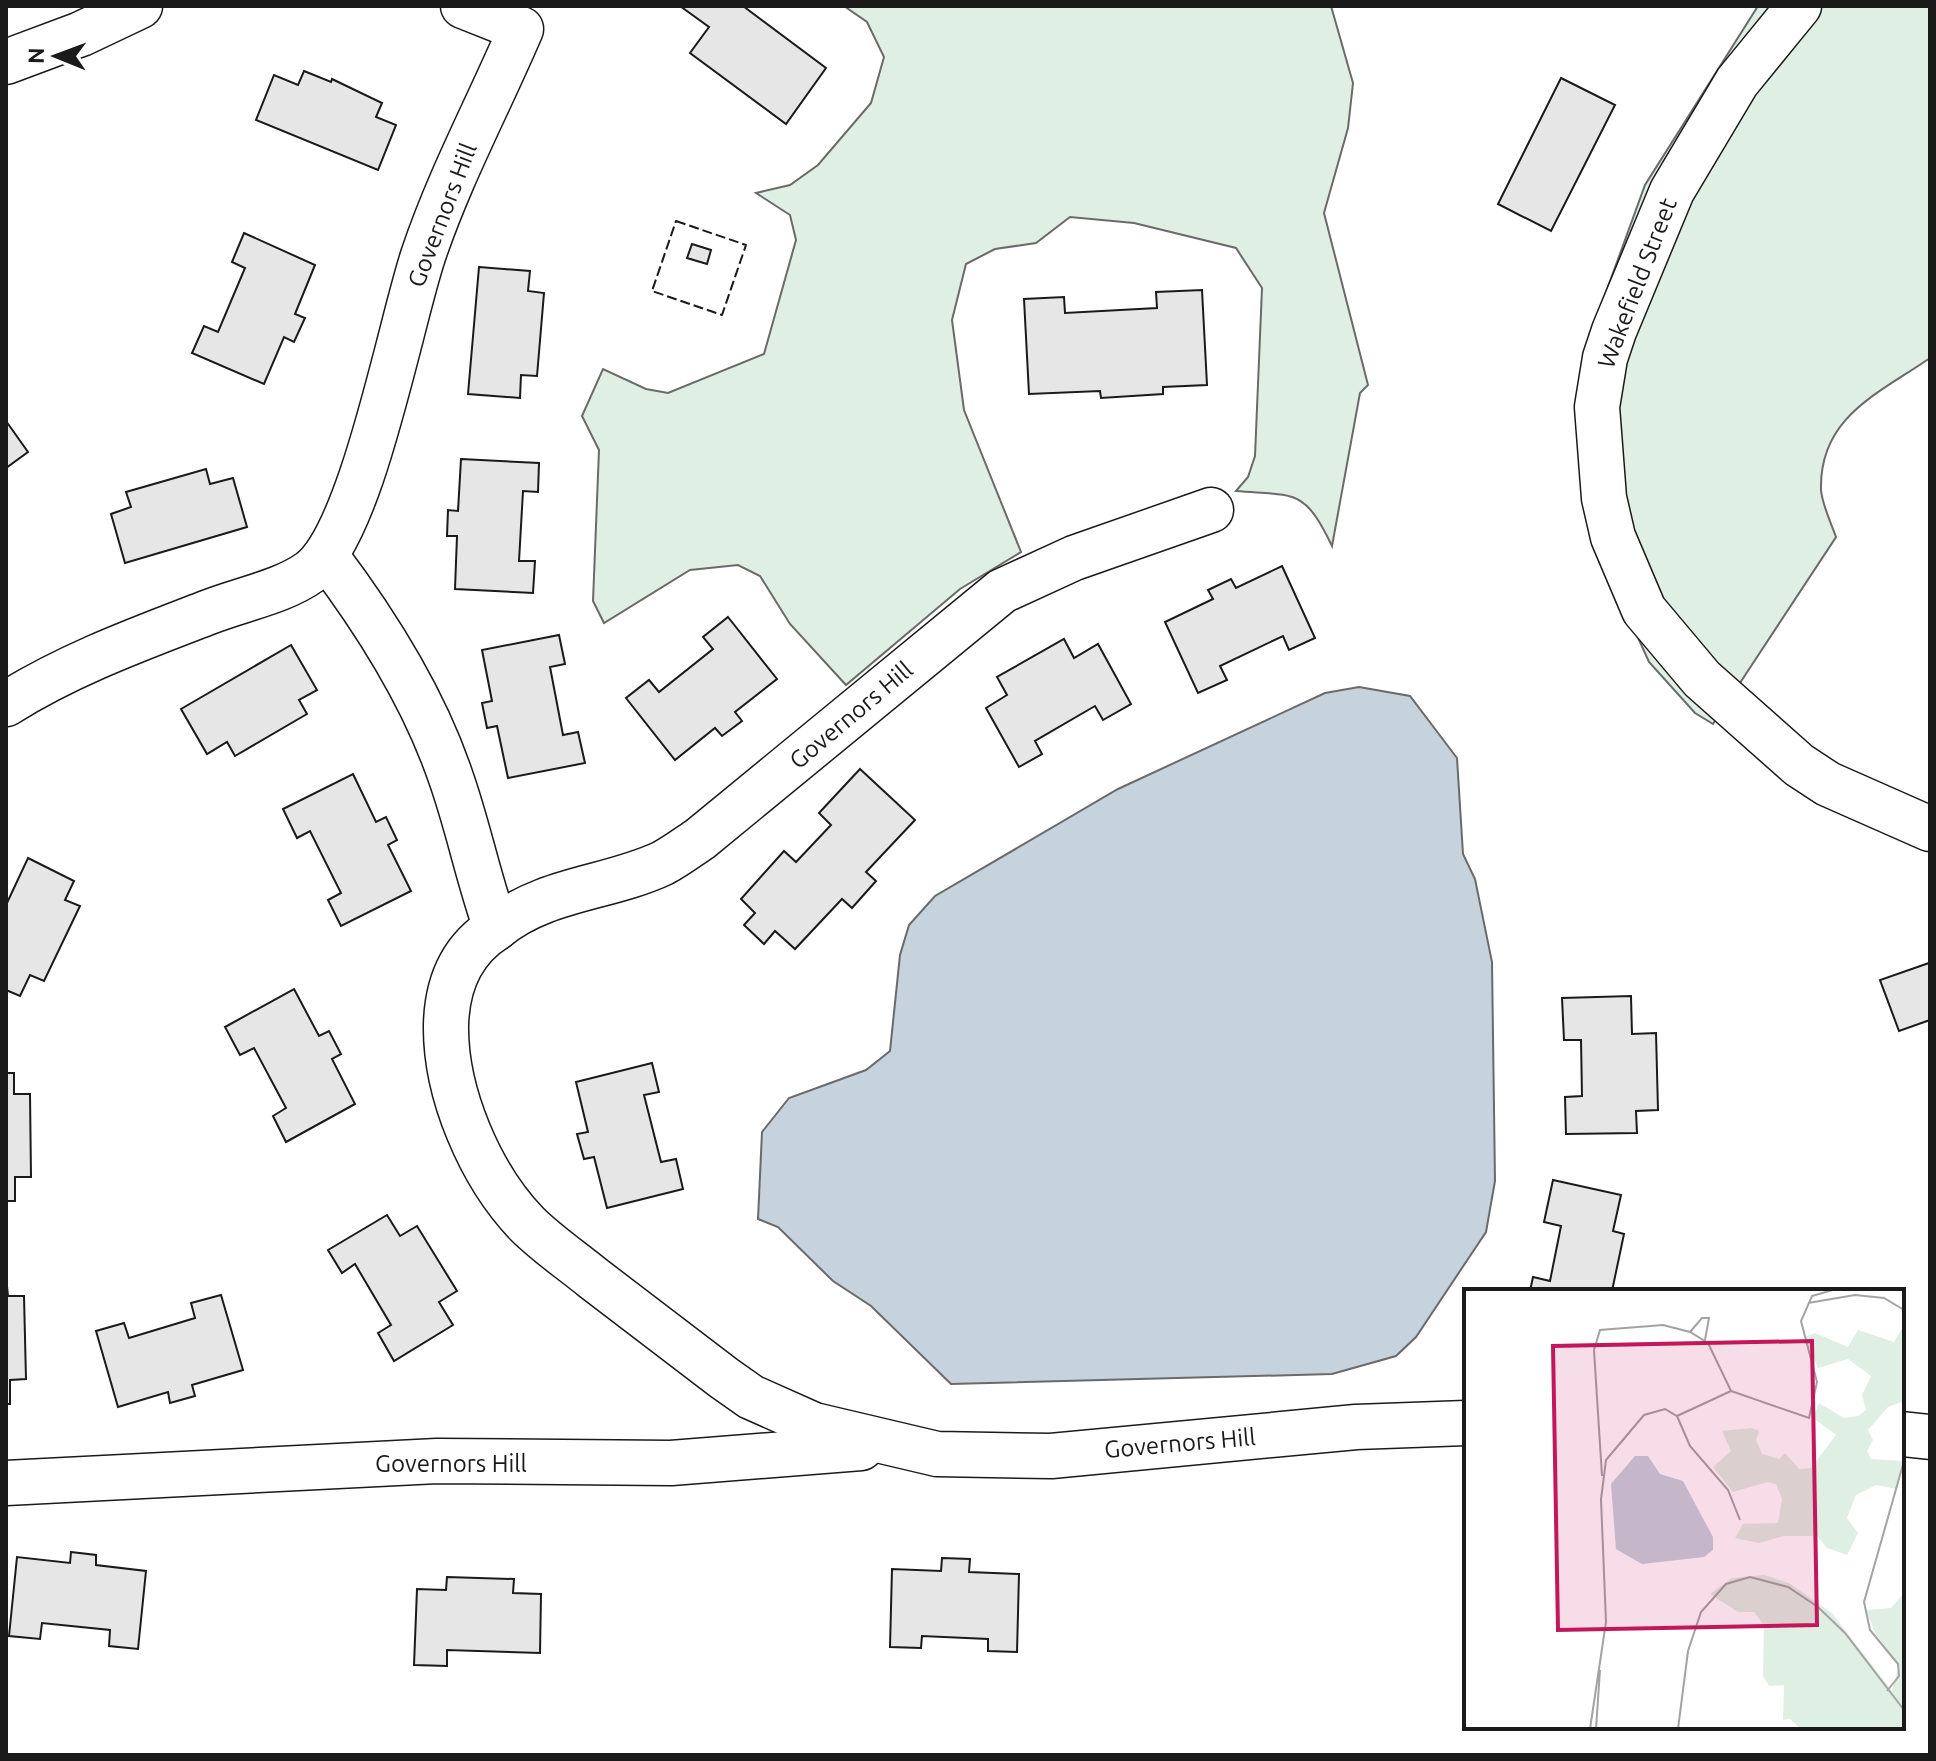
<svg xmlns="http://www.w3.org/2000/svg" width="1936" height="1761" font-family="Ubuntu,sans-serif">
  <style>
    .green { fill: #e0efe3; stroke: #6a6a6a; stroke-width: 2 }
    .water { fill: #c6d2dc; stroke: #6a6a6a; stroke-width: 2 }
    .building { fill: #e6e6e6; stroke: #1a1a1a; stroke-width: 2 }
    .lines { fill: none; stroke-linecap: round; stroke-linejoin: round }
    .minor-casing { stroke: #1a1a1a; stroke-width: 47 }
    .minor { stroke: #fff; stroke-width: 44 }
    .fence { stroke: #1a1a1a; stroke-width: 2; stroke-dasharray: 10 4; stroke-linecap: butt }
    .labels { text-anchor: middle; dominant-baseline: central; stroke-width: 6; stroke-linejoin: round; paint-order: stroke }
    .street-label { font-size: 24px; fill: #1a1a1a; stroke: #fff }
    .inset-road { fill: none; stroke: #a3a3a3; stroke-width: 2 }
    .view { fill: #c2185b; fill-opacity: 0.15; stroke: #c2185b; stroke-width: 4 }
    .inset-edge { fill: none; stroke: #1a1a1a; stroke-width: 4 }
  </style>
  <rect width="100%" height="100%" fill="#fff"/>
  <g class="green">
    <path d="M844 6H1331L1353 83 1348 128 1324 213 1368 385 1360 393 1332 546C1304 488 1296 496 1236 491L1248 477 1255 456 1262 288 1236 248 1134 223 1070 217 1036 243 995 249 966 264 952 320 964 410 1021 552 960 589 846 685 790 624 760 576 738 565 690 570 604 623 593 601 599 450 582 416 603 369 646 389 668 393 764 354 796 240 790 215 756 193 790 185 818 165 871 103 884 57 867 22Z"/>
    <path d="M1758 6H1930V358C1878 394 1819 417 1821 490 1822 504 1831 523 1836 537L1713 724 1695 713 1649 662 1607 569 1597 317 1645 185Z"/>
  </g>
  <polygon class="water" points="1359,687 1410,696 1457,758 1463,854 1475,879 1492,962 1495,1181 1486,1232 1416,1337 1396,1356 1332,1374 951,1384 871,1306 833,1281 778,1227 758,1219 762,1132 789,1098 866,1070 890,1051 900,955 909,925 935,896 1118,789 1325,693"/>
  <g class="building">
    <polygon points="680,6 743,6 826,68 786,124 690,53 709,27"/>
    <polygon points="304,71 331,82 332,79 382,103 376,117 396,125 378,170 256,120 274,75 298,85"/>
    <polygon points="1561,78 1615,105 1551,231 1498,204"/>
    <polygon points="244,233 315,265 295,314 305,318 294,342 284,337 264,384 192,353 204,326 218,332 245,268 232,262"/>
    <polygon points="692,244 711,250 707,264 687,258"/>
    <polygon points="479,267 530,271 528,291 544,293 537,376 521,375 520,398 468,394"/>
    <polygon points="1202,290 1207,385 1163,387 1163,394 1101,398 1100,391 1029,394 1024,299 1064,297 1065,313 1157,308 1156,292"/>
    <polygon points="6,421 28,452 6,468"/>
    <polygon points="461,459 539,463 538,492 523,491 519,561 535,561 533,593 455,589 457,536 447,536 448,510 458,511"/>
    <polygon points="206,469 210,484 233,478 247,527 125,563 111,514 131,507 126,492"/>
    <polygon points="1282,566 1315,638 1289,650 1283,636 1220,666 1227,680 1198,693 1165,622 1213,599 1208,590 1231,579 1236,588"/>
    <polygon points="728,617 777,679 735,712 742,721 722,736 715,728 675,760 626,698 649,680 659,692 713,649 703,637"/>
    <polygon points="559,635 565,664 550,667 563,735 578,732 585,763 508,778 497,726 487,728 482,703 492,701 482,650"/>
    <polygon points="1064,639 1074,658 1098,644 1131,704 1103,720 1095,706 1035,741 1042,754 1019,767 986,708 1007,695 997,677"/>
    <polygon points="291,645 317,690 299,700 307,714 235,756 227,742 207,754 181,709"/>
    <polygon points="860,769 915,820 866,872 876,881 852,908 842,899 795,949 775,931 764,944 744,925 755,913 741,899 784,851 796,862 831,825 819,813"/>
    <polygon points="353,774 376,822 386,817 397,840 388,845 411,891 341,926 328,900 341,893 310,831 297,838 283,809"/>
    <polygon points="28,858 74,881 65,900 80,906 44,981 30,975 20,996 6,990 6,905"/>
    <polygon points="1929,963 1930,1020 1899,1031 1880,980"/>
    <polygon points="294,989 319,1036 329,1031 341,1054 332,1059 355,1104 286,1142 273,1116 286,1108 254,1048 240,1055 225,1027"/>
    <polygon points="1631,996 1632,1034 1656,1033 1658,1110 1636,1111 1637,1133 1566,1134 1565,1097 1582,1096 1581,1040 1564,1040 1562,998"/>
    <polygon points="652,1063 659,1092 644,1095 661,1162 676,1159 683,1189 607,1208 594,1157 584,1159 577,1134 588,1132 576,1082"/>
    <polygon points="6,1073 14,1073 14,1094 30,1094 31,1177 15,1177 15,1201 6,1201"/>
    <polygon points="1553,1180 1621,1195 1613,1231 1624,1234 1612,1291 1530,1291 1533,1277 1550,1281 1561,1226 1544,1222"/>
    <polygon points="387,1215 400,1236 417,1226 457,1291 439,1302 453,1325 394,1361 378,1333 391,1325 355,1264 342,1273 328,1250"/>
    <polygon points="6,1276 8,1296 24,1296 26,1379 10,1380 10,1404 6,1404"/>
    <polygon points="221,1295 243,1370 192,1385 195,1396 170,1403 168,1392 118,1407 96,1331 124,1323 129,1338 195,1318 191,1303"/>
    <polygon points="71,1552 96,1555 96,1565 146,1571 138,1649 109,1646 110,1630 42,1623 40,1639 9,1636 17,1557 70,1563"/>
    <polygon points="942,1558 970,1559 969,1572 1019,1574 1017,1652 988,1651 988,1639 922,1636 921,1648 890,1647 892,1569 941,1571"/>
    <polygon points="447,1577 514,1579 513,1593 541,1594 540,1653 447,1650 447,1666 414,1665 417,1589 446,1590"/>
  </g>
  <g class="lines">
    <g class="minor-casing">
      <g id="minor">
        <polyline points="1799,6 1737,82 1672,191 1614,331 1605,358 1597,407 1604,498 1613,537 1644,610 1702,679 1799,765 1828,784 1930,829"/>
        <polyline points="6,62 81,34 140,6"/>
        <path d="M326 556C376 622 423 696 450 775 468 825 478 878 496 928 461 950 447 985 446 1025 445 1093 480 1175 527 1224 547 1244 571 1260 593 1278 636 1311 680 1344 724 1378L751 1397 814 1425 937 1454 1051 1456 1356 1427 1466 1423"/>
        <path d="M6 704C70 664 139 639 209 612 242 599 282 592 310 572 362 533 400 325 423 256 449 178 489 104 521 29L463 6"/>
        <path d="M496 928C545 888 608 889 663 863 676 856 688 847 700 839L1002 591 1074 558 1211 510"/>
        <polyline points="1902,1434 1930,1437"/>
        <polyline points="6,1483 437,1461 671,1463 861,1448"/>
      </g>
    </g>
    <use href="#minor" class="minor"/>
    <polygon class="fence" points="676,221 746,245 722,315 652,291"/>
  </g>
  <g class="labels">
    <g class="street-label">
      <text transform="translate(442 215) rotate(-69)">Governors Hill</text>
      <text transform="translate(1637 283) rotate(-69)">Wakefield Street</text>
      <text transform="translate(851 715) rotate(-40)">Governors Hill</text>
      <text transform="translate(1180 1443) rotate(-5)">Governors Hill</text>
      <text x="451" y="1463">Governors Hill</text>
    </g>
  </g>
  <g transform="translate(1464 1289)">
    <rect width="440" height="440" fill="#fff"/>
    <path d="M440 36V112L424 118 404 141 409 151 403 162 407 170 440 172 433 200 412 196 392 206 383 229 394 244 383 266 363 259 353 247H320L295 254 271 249 279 235 314 234 318 210 312 195 303 193 269 203 249 178 267 162 258 142 288 139 295 142 292 151 298 165 315 170 321 164 335 180 347 179 372 146 349 129 355 114 380 129 394 127 402 121 398 106 407 87 384 70 354 79 341 48 351 44 384 58 394 41 430 53ZM300 286 325 294 368 324 428 402 435 376 411 344 402 321 427 319 440 304V440H337L326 430 319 431 320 396 305 397 299 387 300 336 290 323H274L246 305 268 289Z" fill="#e0efe3"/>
    <path d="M171 167H184L196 185 219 192 249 248V261L240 268 178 275 152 260 147 195Z" fill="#c6d2dc"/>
    <path class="inset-road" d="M344 14 391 6 420 9 440 21M226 43 238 29H245L241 51M213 127 226 157 264 201 276 231M138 187 130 61 136 41 199 36 226 43 244 54 267 102 345 129 353 93 337 32 348 7 372 0M423 402 435 387 434 375 406 341 400 313 440 172M126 440 142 333 137 210 142 171 180 126 201 120 213 127 267 102M132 440 136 381M214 440 224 362 237 323 262 295 286 288 324 298 354 318 381 344 440 421"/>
    <path class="view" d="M348 52 353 336 94 341 89 57Z"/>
    <rect width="440" height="440" class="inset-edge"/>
  </g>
  <rect width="1936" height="1761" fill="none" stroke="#1a1a1a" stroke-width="16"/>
  <g transform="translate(56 56) rotate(271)" stroke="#ffffff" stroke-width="6" paint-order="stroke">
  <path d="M0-6L14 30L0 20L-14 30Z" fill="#1a1a1a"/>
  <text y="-12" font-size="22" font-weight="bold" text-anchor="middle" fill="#1a1a1a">N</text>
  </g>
</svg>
